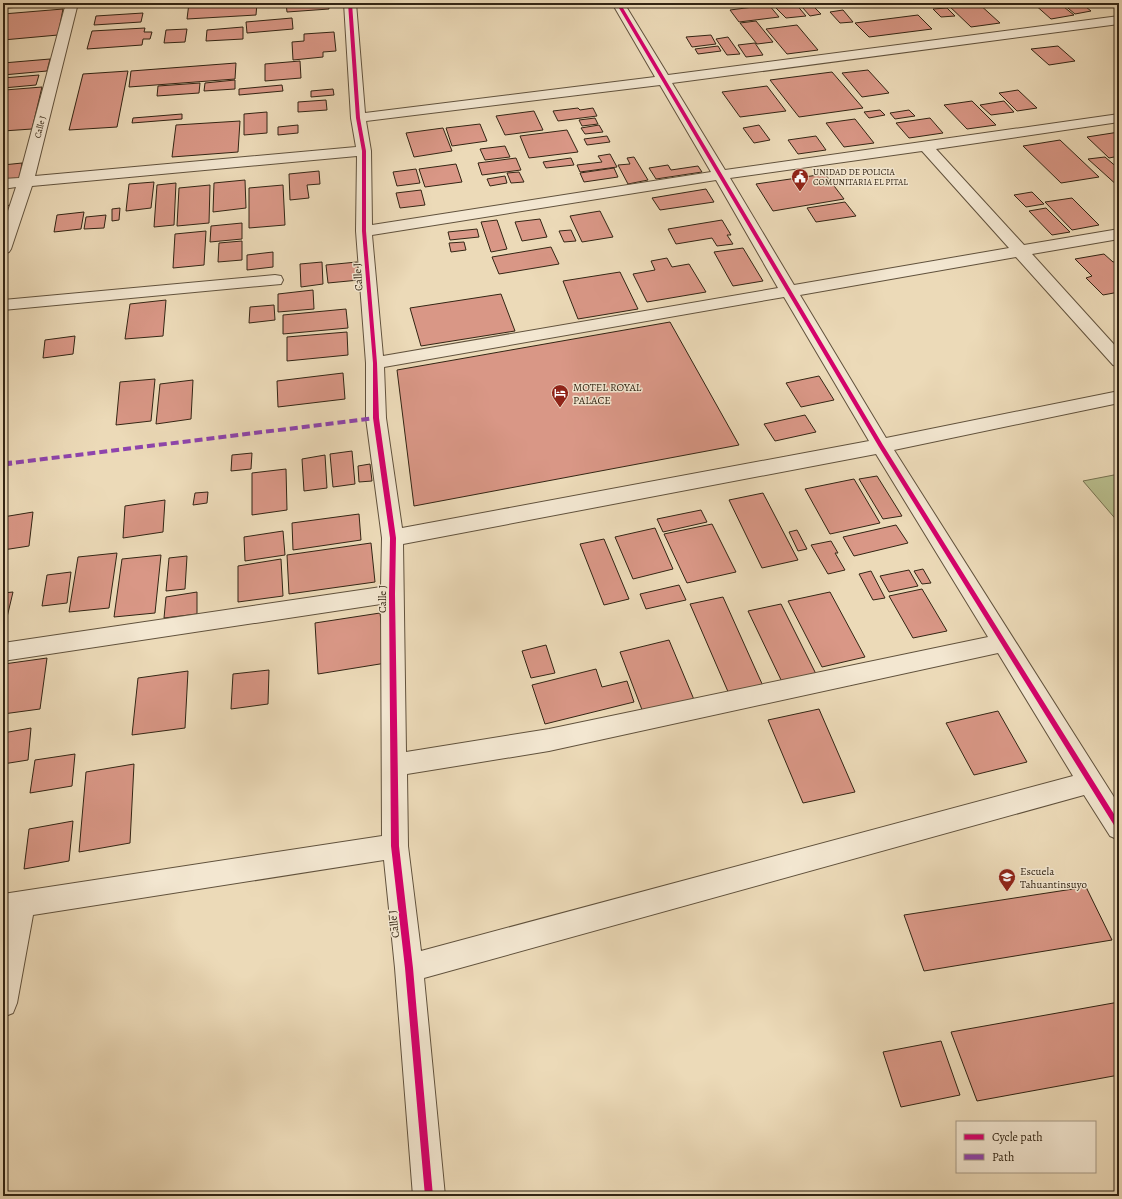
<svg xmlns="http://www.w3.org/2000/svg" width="1122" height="1199" font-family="Alegreya,serif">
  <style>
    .green { fill: #b9bf8e; stroke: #767251 }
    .building { fill: #d99786; stroke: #332514 }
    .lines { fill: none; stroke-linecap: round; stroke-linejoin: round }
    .minor-casing { stroke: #61523d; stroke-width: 2 }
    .minor { fill: #f3e7d1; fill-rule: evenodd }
    .quiet-far1 { stroke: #8e44ad; stroke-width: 4; stroke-dasharray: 8 4; stroke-linecap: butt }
    .quiet { stroke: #8e44ad; stroke-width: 5; stroke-dasharray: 10 5; stroke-linecap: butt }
    .cycleway-casing { stroke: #f3e7d1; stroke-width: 2 }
    .cycleway { fill: #d6006c; fill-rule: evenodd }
    .labels { text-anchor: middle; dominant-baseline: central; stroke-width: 3; stroke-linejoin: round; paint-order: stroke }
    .far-street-label { font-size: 9px; fill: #332514; stroke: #f3e7d1 }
    .far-poi-label { font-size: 9px; fill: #332514; stroke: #f3e7d1; text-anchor: start }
    .street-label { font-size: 11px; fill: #332514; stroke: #f3e7d1 }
    .poi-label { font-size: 11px; fill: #332514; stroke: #f3e7d1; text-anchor: start }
  </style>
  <rect width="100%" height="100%" fill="#ecdab8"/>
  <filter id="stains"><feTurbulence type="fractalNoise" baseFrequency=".005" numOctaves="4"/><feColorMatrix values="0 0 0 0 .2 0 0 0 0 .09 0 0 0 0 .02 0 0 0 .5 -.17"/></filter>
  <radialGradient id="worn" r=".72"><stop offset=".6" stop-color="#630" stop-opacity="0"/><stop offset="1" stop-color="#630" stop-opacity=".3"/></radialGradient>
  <polygon class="green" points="1119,474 1119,523 1083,481"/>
  <g class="building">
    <polygon points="189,3 257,3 256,15 187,19"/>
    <polygon points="286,3 328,3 329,9 287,12"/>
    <polygon points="795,3 806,16 786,18 772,4"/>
    <polygon points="946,3 978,3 1000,23 971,27"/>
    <polygon points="1001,3 1028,3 1029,4 1005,7"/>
    <polygon points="1033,3 1059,3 1074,15 1051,19"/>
    <polygon points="1062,3 1081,3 1091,11 1075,14"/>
    <polygon points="769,5 779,17 739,22 730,10"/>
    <polygon points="813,6 821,14 810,16 802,7"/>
    <polygon points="947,8 955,16 941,17 933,9"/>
    <polygon points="63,9 58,35 3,40 3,14"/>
    <polygon points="843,10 853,22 840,23 830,12"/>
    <polygon points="143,13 141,22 94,25 96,16"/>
    <polygon points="918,15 932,29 869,37 855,23"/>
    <polygon points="292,18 293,29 247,33 246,22"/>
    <polygon points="756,21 773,42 757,44 740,23"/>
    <polygon points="797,25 818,50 787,54 766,29"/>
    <polygon points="243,27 243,39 206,41 207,30"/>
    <polygon points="145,28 144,32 152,32 150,39 143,39 142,45 87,49 92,31"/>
    <polygon points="187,29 185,42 164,43 166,30"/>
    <polygon points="334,32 336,51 323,52 323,57 293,60 292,42 304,41 304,34"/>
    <polygon points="711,35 716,44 692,47 686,37"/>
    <polygon points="728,37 740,54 727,55 716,39"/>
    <polygon points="755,43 763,55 746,57 738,45"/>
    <polygon points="718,46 721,51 698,54 695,49"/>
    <polygon points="1058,46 1075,61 1049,65 1031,49"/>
    <polygon points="50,59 47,71 3,75 3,63"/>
    <polygon points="300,61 301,78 265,81 265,64"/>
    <polygon points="236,63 235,79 129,87 131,71"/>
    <polygon points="868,70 889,93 862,97 842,73"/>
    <polygon points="128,71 117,127 69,130 83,74"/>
    <polygon points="832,72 863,108 799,117 770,80"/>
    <polygon points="39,75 36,85 3,88 3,78"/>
    <polygon points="235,80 235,89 204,91 205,83"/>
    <polygon points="200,83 199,93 157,96 158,86"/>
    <polygon points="282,85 283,91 239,95 239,89"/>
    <polygon points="767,86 786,111 740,117 722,92"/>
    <polygon points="42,87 32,129 3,131 3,99 5,90"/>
    <polygon points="333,89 334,95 311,97 311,91"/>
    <polygon points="1018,90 1037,108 1017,111 999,93"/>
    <polygon points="326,100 327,110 298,112 298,102"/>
    <polygon points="972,101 996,125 967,129 944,105"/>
    <polygon points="1004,101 1014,112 991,115 980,105"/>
    <polygon points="578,108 580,110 593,108 597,116 558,121 553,111"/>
    <polygon points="880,110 885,115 869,118 864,112"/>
    <polygon points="909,110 915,116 895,119 890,113"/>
    <polygon points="534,111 543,130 505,135 496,116"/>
    <polygon points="267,112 267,133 244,135 244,114"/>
    <polygon points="182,114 182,119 132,123 133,118"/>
    <polygon points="595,118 598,124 582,126 579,120"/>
    <polygon points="930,118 943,133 909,138 896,123"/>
    <polygon points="855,119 874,143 844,147 826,123"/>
    <polygon points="240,121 238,152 172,157 176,125"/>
    <polygon points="480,124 487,141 452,146 446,128"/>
    <polygon points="298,125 298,133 278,135 278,127"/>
    <polygon points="599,125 603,132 585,134 581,128"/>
    <polygon points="759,125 770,140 754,143 743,128"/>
    <polygon points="443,128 452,151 414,157 406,133"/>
    <polygon points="567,130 578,152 529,158 520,136"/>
    <polygon points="1119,132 1119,156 1109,158 1087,137"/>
    <polygon points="607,136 610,142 587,145 584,139"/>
    <polygon points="816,136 826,150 798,154 788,140"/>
    <polygon points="1060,140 1099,177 1061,183 1023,146"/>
    <polygon points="505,146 510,157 485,160 480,149"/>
    <polygon points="610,154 617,167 580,172 577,165 602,162 598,156"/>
    <polygon points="634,157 648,180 628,184 618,165 630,164 627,158"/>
    <polygon points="1105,157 1119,169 1119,187 1088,159"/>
    <polygon points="516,158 521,170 482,175 478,163"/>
    <polygon points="571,158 574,165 546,168 543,162"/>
    <polygon points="22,163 19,181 3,183 3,165"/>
    <polygon points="456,164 462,182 425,187 419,169"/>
    <polygon points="668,165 671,170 698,166 702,172 656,179 649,168"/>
    <polygon points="614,168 618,177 584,182 580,173"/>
    <polygon points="416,169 420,183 397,186 393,172"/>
    <polygon points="319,171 320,184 307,185 309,198 290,200 289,174"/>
    <polygon points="519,172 524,182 511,183 507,173"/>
    <polygon points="825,174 844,199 773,211 756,184"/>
    <polygon points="505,176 507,183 490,186 487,179"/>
    <polygon points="245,180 246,208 213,212 214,183"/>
    <polygon points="154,182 151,208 126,211 129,184"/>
    <polygon points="176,183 174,225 154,227 157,185"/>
    <polygon points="210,185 209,223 177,226 179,188"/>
    <polygon points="283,185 285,225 249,228 249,188"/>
    <polygon points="706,189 714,202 660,210 652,198"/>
    <polygon points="421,190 425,205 400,208 396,193"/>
    <polygon points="1032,192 1044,204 1026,207 1014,195"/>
    <polygon points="1072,198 1099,225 1072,230 1045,202"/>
    <polygon points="845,202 856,216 816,222 807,208"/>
    <polygon points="12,205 3,237 3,206"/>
    <polygon points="120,208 119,220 112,221 112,209"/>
    <polygon points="1046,208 1070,232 1052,235 1029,211"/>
    <polygon points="600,211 613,237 582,242 570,216"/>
    <polygon points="84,212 81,229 54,232 57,215"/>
    <polygon points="106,215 104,228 84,229 86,217"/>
    <polygon points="540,219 547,237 522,241 515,222"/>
    <polygon points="497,220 507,249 491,252 481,222"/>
    <polygon points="722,220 731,235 727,235 733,244 717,246 712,238 676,244 668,229"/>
    <polygon points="242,223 242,239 210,242 211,226"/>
    <polygon points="477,229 479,237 450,240 448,232"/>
    <polygon points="571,230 576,241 564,242 559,231"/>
    <polygon points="206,231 204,265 173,268 175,234"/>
    <polygon points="242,241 242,260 218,262 219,243"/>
    <polygon points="464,242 466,250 451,252 449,243"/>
    <polygon points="551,247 559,264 499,274 492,257"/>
    <polygon points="743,248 763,281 733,286 714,252"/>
    <polygon points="273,252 273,267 247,270 247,255"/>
    <polygon points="1104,254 1113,262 1119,261 1119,292 1103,295 1086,278 1092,276 1075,259"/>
    <polygon points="667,258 672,267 689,264 706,292 647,302 633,274 655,270 651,261"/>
    <polygon points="322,262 323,284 301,287 300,264"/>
    <polygon points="357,262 359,280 328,283 326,265"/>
    <polygon points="620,272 638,309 578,319 563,281"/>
    <polygon points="313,290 314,309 278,312 278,294"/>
    <polygon points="501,294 515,331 421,346 410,308"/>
    <polygon points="166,300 163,336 125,339 130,304"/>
    <polygon points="274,305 275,320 249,323 250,307"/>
    <polygon points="346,309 348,328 283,334 283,315"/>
    <polygon points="670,322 739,445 414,506 397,370"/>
    <polygon points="347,332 348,355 287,361 287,337"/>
    <polygon points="75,336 73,354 43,358 45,340"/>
    <polygon points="343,373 345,399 278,407 277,381"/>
    <polygon points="819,376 834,400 801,407 786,383"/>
    <polygon points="155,379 151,421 116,425 120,382"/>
    <polygon points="193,380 191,419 156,424 160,384"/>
    <polygon points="805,415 816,432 775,441 764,424"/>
    <polygon points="352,451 355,484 333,487 330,454"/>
    <polygon points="252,453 251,469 231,471 232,455"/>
    <polygon points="325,455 327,488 304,491 302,459"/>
    <polygon points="370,464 372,481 359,482 358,466"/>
    <polygon points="286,469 287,510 252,515 252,473"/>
    <polygon points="877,476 902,516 883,519 859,479"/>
    <polygon points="854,479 880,523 830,534 805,489"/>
    <polygon points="208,492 207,503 193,505 195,493"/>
    <polygon points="763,493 798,560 762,568 729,500"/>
    <polygon points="165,500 163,532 123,538 125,506"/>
    <polygon points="701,510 707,522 663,532 657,519"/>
    <polygon points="33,512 29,546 3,550 3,517"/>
    <polygon points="359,514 361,540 293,550 292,523"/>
    <polygon points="712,524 736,572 687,583 664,534"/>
    <polygon points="896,525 908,543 854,556 843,537"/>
    <polygon points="655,528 673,569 633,579 615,537"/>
    <polygon points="797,530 807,549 798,551 789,532"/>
    <polygon points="283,531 285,555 245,561 244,537"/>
    <polygon points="604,539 629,599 604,605 580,544"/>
    <polygon points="831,541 838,553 835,553 845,570 828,574 811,545"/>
    <polygon points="371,543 375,582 289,594 287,555"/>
    <polygon points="117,553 109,608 69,612 78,557"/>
    <polygon points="161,555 155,613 114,617 122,559"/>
    <polygon points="187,556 185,589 166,591 169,558"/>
    <polygon points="281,559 283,596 238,602 238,566"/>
    <polygon points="923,569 931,583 922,584 914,571"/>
    <polygon points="909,570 918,586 889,592 880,576"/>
    <polygon points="871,571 885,598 873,600 859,574"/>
    <polygon points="71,572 67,603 42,606 47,575"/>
    <polygon points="679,585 686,600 646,609 640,594"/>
    <polygon points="922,589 947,631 913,638 889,596"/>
    <polygon points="13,592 4,630 3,630 3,593"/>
    <polygon points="197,592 197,614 164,618 166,597"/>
    <polygon points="830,592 865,657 822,667 788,601"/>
    <polygon points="723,597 763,686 729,694 690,604"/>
    <polygon points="781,604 817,676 783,684 748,611"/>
    <polygon points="380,613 386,663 318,674 315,623"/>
    <polygon points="669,640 695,702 644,715 620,652"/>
    <polygon points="546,645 555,673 531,678 522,651"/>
    <polygon points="47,658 40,709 3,714 4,664"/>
    <polygon points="596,669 602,687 627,681 634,702 545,724 532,685"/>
    <polygon points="269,670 268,704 231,709 233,674"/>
    <polygon points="188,671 185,728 132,735 138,678"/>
    <polygon points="819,709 855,792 803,803 768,720"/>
    <polygon points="998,711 1027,762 974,775 946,723"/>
    <polygon points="31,728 28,760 3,764 3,733"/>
    <polygon points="75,754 72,786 30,793 35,760"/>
    <polygon points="134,764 130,843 79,852 86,772"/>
    <polygon points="73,821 69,861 24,869 29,829"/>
    <polygon points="1086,887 1112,940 924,971 904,915"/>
    <polygon points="1119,1002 1119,1075 977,1101 951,1032"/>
    <polygon points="941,1041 960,1095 901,1107 883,1052"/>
  </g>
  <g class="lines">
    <g class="minor-casing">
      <g id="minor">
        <polygon points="3,3 26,3 24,6 3,8"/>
        <path d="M66 3H78L35 176 356 147 351 118 344 3H356L365 113 655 77 612 3H624L668 75 1119 16V24L672 83 725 170 1119 114V122L936 149 1024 245 1119 229V239L1032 254 1119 350V367L1113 365 1016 257 800 295 886 438 1119 391V403L894 450 1119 805V840L1110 836 1084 795 424 978 445 1196H413L395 968 384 860 33 915 17 1003 13 1013 3 1017V932L5 920H3V894L382 836 381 604 3 661V643L381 587 382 538 366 418V363L356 231 357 156 32 186 11 249 9 252 3 254V226L16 187 3 189V179L19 178ZM660 85 711 172 372 225 371 151 366 121ZM922 151 1009 248 794 285 730 178ZM716 180 778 288 383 356 372 235ZM784 297 869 441 402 528 386 418 384 367ZM876 454 988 637 549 729 406 752 403 544ZM998 653 1073 776 421 951 408 846 407 774 549 751Z"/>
        <polygon points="275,275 281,276 283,280 281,284 3,310 3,300"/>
      </g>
    </g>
    <use href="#minor" class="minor"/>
    <polyline class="quiet-far1" points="4,464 376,418"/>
    <polyline class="quiet" points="3,464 12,463"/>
    <g class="cycleway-casing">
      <g id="cycleway">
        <polygon points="348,3 352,3 360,118 366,151 366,231 377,363 379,418 396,538 395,594 399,846 413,968 433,1196 425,1196 405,968 391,846 389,594 390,538 373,418 373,363 362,231 362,151 356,118"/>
        <polygon points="616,3 620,3 883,445 1119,822 1119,831 1117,830 879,447"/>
      </g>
    </g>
    <use href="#cycleway" class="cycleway"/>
  </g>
  <defs>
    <g id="civic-pin" transform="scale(0.9)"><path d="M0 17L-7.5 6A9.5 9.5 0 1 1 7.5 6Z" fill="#8f2418" stroke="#f3e7d1"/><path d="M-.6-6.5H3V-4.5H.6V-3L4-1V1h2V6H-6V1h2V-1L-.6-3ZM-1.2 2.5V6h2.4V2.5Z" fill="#fff"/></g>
    <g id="hotel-pin" transform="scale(0.9)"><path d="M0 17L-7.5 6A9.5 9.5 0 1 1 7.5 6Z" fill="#8f2418" stroke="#f3e7d1"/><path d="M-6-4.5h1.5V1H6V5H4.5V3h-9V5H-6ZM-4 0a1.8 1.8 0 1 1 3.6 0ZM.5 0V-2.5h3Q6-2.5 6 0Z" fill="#fff"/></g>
    <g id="school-pin" transform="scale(0.9)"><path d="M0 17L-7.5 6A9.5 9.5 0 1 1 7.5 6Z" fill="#8f2418" stroke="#f3e7d1"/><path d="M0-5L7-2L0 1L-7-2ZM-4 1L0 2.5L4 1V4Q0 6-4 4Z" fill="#fff"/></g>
  </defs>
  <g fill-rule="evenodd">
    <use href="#civic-pin" x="800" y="177"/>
    <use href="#hotel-pin" x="560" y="393"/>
    <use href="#school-pin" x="1007" y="877"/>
  </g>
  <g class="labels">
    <g class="far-street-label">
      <text transform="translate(40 127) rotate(-76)">Calle J</text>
    </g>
    <g class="far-poi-label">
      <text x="813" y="172">UNIDAD DE POLICIA<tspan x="813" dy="10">COMUNITARIA EL PITAL</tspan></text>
    </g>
    <g class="street-label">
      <text transform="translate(358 277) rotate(-94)">Calle J</text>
      <text transform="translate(382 599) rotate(-90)">Calle J</text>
      <text transform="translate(394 924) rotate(-97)">Calle J</text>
    </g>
    <g class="poi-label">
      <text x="573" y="387">MOTEL ROYAL<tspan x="573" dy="13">PALACE</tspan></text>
      <text x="1020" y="871">Escuela<tspan x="1020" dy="13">Tahuantinsuyo</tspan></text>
    </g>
  </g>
  <rect width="1122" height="1199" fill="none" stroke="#ecdab8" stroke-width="16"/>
  <rect x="4" y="4" width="1114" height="1191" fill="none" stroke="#332514" stroke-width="2"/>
  <rect x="8" y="8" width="1106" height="1183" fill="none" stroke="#332514"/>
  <rect x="956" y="1121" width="140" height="52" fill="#f3e7d1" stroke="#a69985"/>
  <rect x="964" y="1134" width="20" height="6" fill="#d6006c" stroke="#a69985"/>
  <text x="992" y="1141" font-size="12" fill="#332514">Cycle path</text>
  <rect x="964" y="1154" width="20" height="6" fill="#8e44ad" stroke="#a69985"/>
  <text x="992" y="1161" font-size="12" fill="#332514">Path</text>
  <rect width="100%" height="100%" filter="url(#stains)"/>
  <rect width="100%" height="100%" fill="url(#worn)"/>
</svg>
